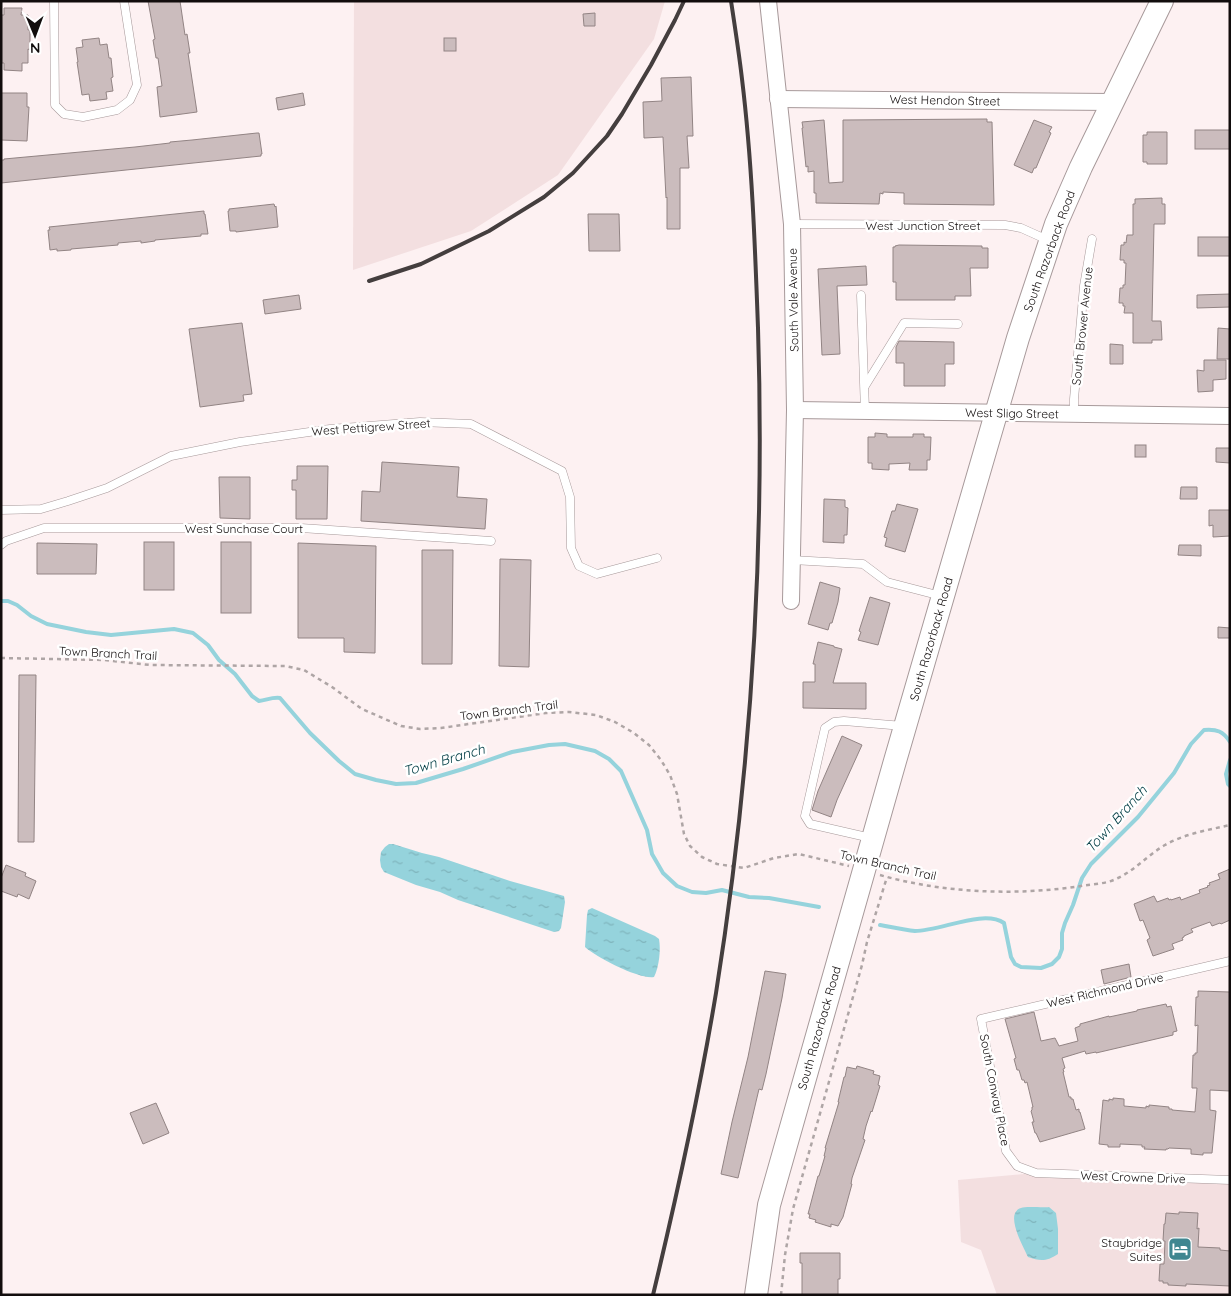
<svg xmlns="http://www.w3.org/2000/svg" width="1231" height="1296" font-family="Quicksand,sans-serif">
  <style>
    .built { fill: #f3dfe0 }
    .water { fill: url(#water-ripples) }
    .lines { fill: none; stroke-linecap: round; stroke-linejoin: round }
    .stream { stroke: #95d3dc; stroke-width: 4 }
    .building { fill: #cbbcbd; stroke: #928484 }
    .lane-casing { stroke: #a7999a; stroke-width: 9 }
    .street-casing { stroke: #a7999a; stroke-width: 18 }
    .secondary-casing { stroke: #a7999a; stroke-width: 24 }
    .path { stroke: #aea5a5; stroke-width: 2.5; stroke-dasharray: 4 4; stroke-linecap: butt }
    .lane { stroke: #fff; stroke-width: 8 }
    .street { stroke: #fff; stroke-width: 16 }
    .secondary { stroke: #fff; stroke-width: 22 }
    .rail { stroke: #443e3e; stroke-width: 4 }
    .labels { text-anchor: middle; dominant-baseline: central; stroke-width: 5; stroke-linejoin: round; paint-order: stroke }
    .street-label { font-size: 12px; fill: #120d0d; stroke: #fff }
    .poi-label { font-size: 12px; fill: #120d0d; stroke: #fff; text-anchor: end }
    .water-label { font-size: 14px; font-style: italic; fill: #074249; stroke: #fff }
  </style>
  <defs>
    <pattern id="water-ripples" width="26" height="14" patternUnits="userSpaceOnUse" patternTransform="scale(1.25)"><rect width="26" height="14" fill="#95d3dc"/><path d="M2 4q2-2 4 0t4 0M15 11q2-2 4 0t4 0" fill="none" stroke="#7fb4bc"/></pattern>
  </defs>
  <rect width="100%" height="100%" fill="#fdf1f2"/>
  <g class="built">
    <polygon points="354,1 665,1 654,39 558,175 471,231 353,270"/>
    <polygon points="1036,1173 1230,1180 1230,1295 997,1295 981,1250 961,1242 958,1180"/>
  </g>
  <g class="water">
    <polygon points="389,844 393,844 422,853 439,857 510,881 564,896 565,902 561,928 559,931 554,932 458,900 440,892 416,885 384,872 381,867 380,860 381,852 385,847"/>
    <path d="M592 908 655 936 659 939C661 950 659 967 654 977 640 980 596 957 585 947L587 915 588 910Z"/>
    <path d="M1049 1207 1056 1213 1058 1229V1254C1046 1262 1040 1261 1028 1257 1023 1246 1004 1213 1021 1208 1026 1206 1043 1208 1049 1207Z"/>
  </g>
  <g class="lines">
    <g class="stream">
      <path d="M1 601H8L17 605 31 616 47 624 86 632 111 635 174 629 193 633 208 645 219 660 235 674 252 696 259 701C267 700 272 697 280 698L310 733 339 761 355 774 376 780 396 784 416 783 463 769 512 752 549 745 565 744 595 751 609 759 621 771 647 830 652 854 663 873 677 886 692 892 706 893 722 890 749 897 769 898 819 907"/>
      <polyline points="1230,760 1226,774 1228,784 1230,786"/>
      <path d="M880 925C891 927 904 930 915 931 941 931 983 909 1004 923L1011 957 1015 964 1021 967 1041 968 1052 964 1059 957 1062 949V933L1065 923 1073 905 1082 878 1091 864 1138 817 1174 773 1191 744 1204 730C1217 729 1223 731 1230 742"/>
    </g>
  </g>
  <g class="building">
    <polygon points="148,1 180,1 185,35 187,34 190,53 188,53 197,112 160,117 157,87 162,86 158,58 156,58 153,40 155,39"/>
    <polygon points="4,8 22,8 21,15 28,15 28,30 30,30 30,50 28,49 28,63 22,63 22,71 4,70 4,63 1,63 1,15 4,15"/>
    <polygon points="595,13 595,26 584,26 583,14"/>
    <polygon points="99,38 100,45 107,44 109,58 111,58 113,77 111,78 113,91 106,92 107,99 90,101 89,94 82,95 77,62 78,62 76,48 83,47 82,40"/>
    <rect x="444" y="38" width="12" height="13"/>
    <polygon points="691,77 693,136 687,136 689,168 680,168 680,229 667,229 667,197 666,198 663,137 644,138 643,102 662,101 661,78"/>
    <polygon points="1,93 27,93 27,107 29,107 27,141 1,140"/>
    <polygon points="303,93 305,105 278,110 276,98"/>
    <polygon points="987,119 987,122 992,122 994,205 904,204 904,193 883,192 883,194 880,193 879,204 816,203 816,193 814,193 814,171 808,172 808,166 806,167 802,128 803,128 802,122 824,120 829,183 843,182 843,120"/>
    <polygon points="1034,120 1052,127 1049,132 1051,133 1041,156 1036,168 1034,168 1032,173 1014,165"/>
    <rect x="1195" y="130" width="35" height="19"/>
    <polygon points="1147,132 1167,132 1167,164 1147,164 1147,162 1143,162 1143,135 1147,135"/>
    <polygon points="257,133 259,133 262,154 261,154 261,156 1,183 1,160 4,160 4,159 135,147 170,143 170,142 192,140"/>
    <polygon points="1162,198 1162,204 1165,204 1165,224 1154,224 1152,321 1161,321 1162,340 1152,340 1152,343 1133,343 1133,313 1124,313 1125,306 1123,306 1123,303 1119,303 1120,288 1123,288 1123,285 1125,285 1126,263 1124,263 1124,260 1120,260 1121,245 1124,245 1124,242 1126,243 1127,235 1133,235 1133,204 1135,204 1135,199"/>
    <polygon points="274,204 275,207 276,206 278,227 236,232 236,231 230,231 228,211 229,211 229,209"/>
    <polygon points="204,211 204,214 205,214 208,234 201,234 201,236 155,240 155,241 141,243 141,241 118,243 118,245 71,249 71,250 57,251 57,249 50,250 48,230 50,230 49,227"/>
    <polygon points="588,214 619,214 620,251 589,251"/>
    <rect x="1198" y="237" width="32" height="19"/>
    <polygon points="899,245 982,246 982,248 988,248 988,268 970,268 971,296 955,296 955,300 896,300 896,282 893,282 893,247 895,247 895,246"/>
    <polygon points="866,266 867,285 837,286 840,354 822,355 818,269"/>
    <polygon points="1230,294 1230,307 1197,308 1197,295"/>
    <polygon points="299,295 301,309 265,314 263,300"/>
    <polygon points="242,323 252,394 243,395 244,401 200,407 189,329"/>
    <polygon points="1218,328 1230,329 1230,359 1217,359"/>
    <polygon points="899,341 954,342 954,364 945,364 945,386 904,386 904,363 896,363 896,347"/>
    <polygon points="1110,344 1123,345 1123,364 1110,364"/>
    <polygon points="1204,360 1226,360 1226,379 1213,380 1213,391 1198,392 1197,370 1204,371"/>
    <polygon points="875,433 887,434 887,437 913,437 913,434 924,434 924,437 931,437 930,460 927,460 927,470 909,470 910,463 889,464 889,470 872,469 872,463 868,463 868,437 875,437"/>
    <rect x="1135" y="445" width="11" height="12"/>
    <polygon points="1216,448 1230,448 1230,463 1216,462"/>
    <polygon points="382,462 459,467 457,497 487,499 485,529 361,521 362,491 380,492"/>
    <polygon points="297,466 328,466 327,519 296,519 296,490 292,490 292,480 297,480"/>
    <polygon points="219,477 250,477 250,519 220,518"/>
    <polygon points="1181,487 1197,487 1197,499 1180,499"/>
    <polygon points="824,499 845,500 845,507 848,508 847,535 844,535 844,543 823,542"/>
    <polygon points="897,504 918,509 905,552 885,546 887,538 884,537 892,511 895,511"/>
    <polygon points="1209,510 1230,510 1230,536 1213,537 1213,525 1209,526"/>
    <rect x="144" y="542" width="30" height="48"/>
    <rect x="221" y="542" width="30" height="71"/>
    <polygon points="37,543 97,544 96,574 37,574"/>
    <polygon points="298,543 376,546 375,653 344,652 344,638 298,638"/>
    <polygon points="1179,545 1201,545 1201,556 1178,555"/>
    <polygon points="422,550 453,550 452,664 422,664"/>
    <polygon points="500,559 531,560 529,667 499,666"/>
    <polygon points="820,582 840,588 838,602 832,623 830,623 828,630 808,624"/>
    <polygon points="870,597 890,603 878,645 858,640 861,632 859,631"/>
    <polygon points="1218,627 1230,628 1230,638 1218,638"/>
    <polygon points="818,642 834,646 834,647 842,649 833,683 866,683 866,709 803,708 803,682 815,682 815,664 813,664"/>
    <polygon points="19,675 36,675 34,842 18,842"/>
    <polygon points="842,736 862,745 837,800 831,817 812,810 818,791"/>
    <polygon points="6,865 26,873 25,876 36,881 29,899 18,894 17,897 1,891 1,878"/>
    <polygon points="1230,869 1230,920 1221,924 1220,923 1212,926 1210,922 1191,929 1193,932 1184,936 1184,937 1182,938 1183,940 1172,944 1174,949 1153,956 1147,940 1150,938 1143,920 1140,921 1134,904 1154,896 1157,902 1168,898 1169,900 1171,899 1171,900 1180,897 1181,900 1200,893 1199,890 1208,887 1207,886 1210,885 1209,883 1220,879 1218,874"/>
    <polygon points="1129,964 1131,977 1104,984 1101,970"/>
    <polygon points="765,971 786,974 782,998 766,1074 762,1090 759,1089 738,1178 721,1174 732,1122 748,1057"/>
    <polygon points="1198,991 1230,992 1230,1091 1210,1090 1210,1110 1216,1111 1212,1153 1203,1153 1203,1155 1191,1154 1191,1149 1169,1148 1168,1149 1166,1149 1166,1150 1144,1149 1145,1147 1142,1147 1142,1145 1120,1144 1120,1147 1108,1147 1108,1145 1099,1144 1103,1100 1109,1101 1109,1099 1113,1100 1113,1098 1124,1099 1124,1106 1146,1108 1146,1106 1149,1107 1149,1105 1169,1107 1169,1109 1172,1109 1172,1110 1195,1112 1197,1088 1192,1088 1192,1082 1193,1055 1195,1055 1195,1053 1197,1053 1198,1025 1195,1026 1196,997 1198,997"/>
    <polygon points="1166,1004 1167,1007 1171,1006 1177,1031 1173,1032 1173,1035 1096,1053 1096,1052 1086,1054 1085,1051 1062,1058 1065,1068 1063,1069 1064,1072 1063,1072 1069,1097 1071,1097 1071,1099 1073,1099 1076,1110 1079,1109 1079,1112 1080,1112 1085,1129 1040,1142 1036,1133 1035,1133 1032,1122 1034,1122 1031,1111 1032,1110 1032,1107 1033,1107 1027,1082 1025,1083 1024,1080 1022,1080 1019,1070 1017,1070 1014,1059 1016,1058 1005,1019 1034,1012 1041,1041 1055,1038 1059,1046 1078,1041 1075,1028 1080,1026 1080,1024 1109,1016 1109,1017 1137,1011 1137,1010"/>
    <polygon points="857,1066 874,1071 873,1074 880,1076 878,1085 880,1086 872,1112 871,1111 866,1126 863,1139 865,1140 852,1178 851,1184 852,1184 843,1217 838,1226 831,1224 831,1227 815,1222 816,1220 809,1218 810,1214 808,1214 818,1176 819,1176 825,1156 824,1156 826,1148 825,1148 839,1102 838,1102 844,1077 845,1077 847,1067 856,1069"/>
    <polygon points="156,1103 169,1133 143,1144 130,1113"/>
    <polygon points="1179,1212 1198,1213 1197,1229 1199,1228 1198,1247 1220,1248 1220,1250 1230,1251 1230,1286 1186,1284 1186,1286 1168,1285 1168,1283 1163,1283 1163,1281 1159,1281 1160,1264 1164,1264 1165,1241 1163,1241 1164,1224 1165,1224 1166,1213 1179,1214"/>
    <polygon points="800,1253 840,1253 840,1279 838,1279 838,1295 802,1295 802,1263 800,1263"/>
  </g>
  <g class="lines">
    <g class="lane-casing">
      <g id="lane">
        <polyline points="54,1 55,105 64,114 83,117 117,110 130,100 137,85 124,1"/>
        <polyline points="792,224 1005,225 1021,228 1050,241"/>
        <polyline points="861,295 865,411"/>
        <polyline points="865,386 904,323 958,324"/>
        <polyline points="1074,414 1074,399 1084,286 1092,239"/>
        <polyline points="1,510 41,509 68,501 107,488 171,456 240,442 330,429 420,422 471,424 562,471 570,497 571,548 579,566 597,574 657,558"/>
        <polyline points="1,545 6,541 44,528 301,528 491,541"/>
        <polyline points="792,560 863,564 887,582 941,596"/>
        <polyline points="871,838 810,824 805,816 825,728 834,722 844,721 903,726"/>
        <polyline points="1230,961 981,1019 1006,1151 1017,1166 1036,1173 1230,1180"/>
      </g>
    </g>
    <g class="street-casing">
      <g id="street">
        <polyline points="768,1 792,224 795,410 791,601"/>
        <polyline points="778,99 1113,102"/>
        <polyline points="795,410 1230,416"/>
      </g>
    </g>
    <g class="secondary-casing">
      <polyline id="secondary" points="756,1295 769,1205 895,761 1018,338 1056,224 1081,167 1162,1"/>
    </g>
    <g class="path">
      <polyline points="1,658 104,660 150,665 285,666 304,670 332,687 362,709 401,726 420,729 441,728 546,713 569,712 596,715 615,722 634,733 649,745 661,760 670,775 677,794 684,834 690,846 702,857 717,864 744,868 774,858 799,854 849,866"/>
      <path d="M880 875C942 893 1017 896 1081 886 1093 884 1107 884 1118 878 1135 870 1148 855 1165 845 1184 834 1208 830 1230 825"/>
      <polyline points="781,1295 785,1255 793,1209 862,965 867,942 887,877"/>
    </g>
    <use href="#lane" class="lane"/>
    <use href="#street" class="street"/>
    <use href="#secondary" class="secondary"/>
    <g class="rail">
      <polyline points="369,281 421,264 489,231 544,197 573,173 607,136 622,114 651,65 675,20 684,1"/>
      <path d="M653 1295C677 1195 699 1095 716 993 751 773 765 550 758 328 755 245 752 161 742 79 739 53 735 27 731 1"/>
    </g>
  </g>
  <defs>
    <g id="hotel-square" transform="scale(1.25)"><rect x="-9" y="-9" width="18" height="18" rx="4" fill="#3f8690" stroke="#fff"/><path d="M-6-4.5h1.5V1H6V5H4.5V3h-9V5H-6ZM-4 0a1.8 1.8 0 1 1 3.6 0ZM.5 0V-2.5h3Q6-2.5 6 0Z" fill="#fff"/></g>
  </defs>
  <g fill-rule="evenodd">
    <use href="#hotel-square" x="1180" y="1249"/>
  </g>
  <g class="labels">
    <g class="street-label">
      <text transform="translate(945 100) rotate(1)">West Hendon Street</text>
      <text x="923" y="225">West Junction Street</text>
      <text transform="translate(1049 251) rotate(-70)">South Razorback Road</text>
      <text transform="translate(793 300) rotate(-91)">South Vale Avenue</text>
      <text transform="translate(1082 326) rotate(-84)">South Brower Avenue</text>
      <text transform="translate(1012 413) rotate(1)">West Sligo Street</text>
      <text transform="translate(371 427) rotate(-4)">West Pettigrew Street</text>
      <text x="244" y="528">West Sunchase Court</text>
      <text transform="translate(931 639) rotate(-74)">South Razorback Road</text>
      <text transform="translate(108 653) rotate(3)">Town Branch Trail</text>
      <text transform="translate(509 710) rotate(-7)">Town Branch Trail</text>
      <text transform="translate(888 865) rotate(13)">Town Branch Trail</text>
      <text transform="translate(1105 990) rotate(-13)">West Richmond Drive</text>
      <text transform="translate(819 1028) rotate(-74)">South Razorback Road</text>
      <text transform="translate(995 1090) rotate(79)">South Conway Place</text>
      <text transform="translate(1133 1177) rotate(2)">West Crowne Drive</text>
    </g>
    <g class="poi-label">
      <text x="1162" y="1242">Staybridge<tspan x="1162" dy="14">Suites</tspan></text>
    </g>
    <g class="water-label">
      <text transform="translate(444 760) rotate(-16)">Town Branch</text>
      <text transform="translate(1116 819) rotate(-48)">Town Branch</text>
    </g>
  </g>
  <rect width="1231" height="1296" fill="none" stroke="#120d0d" stroke-width="5"/>
  <g transform="translate(35 35) rotate(179)" stroke="#ffffff" stroke-width="4" paint-order="stroke">
  <path d="M0-4L9 19L0 12L-9 19Z" fill="#120d0d"/>
  <text y="-8" font-size="14" font-weight="bold" text-anchor="middle" fill="#120d0d">N</text>
  </g>
</svg>
